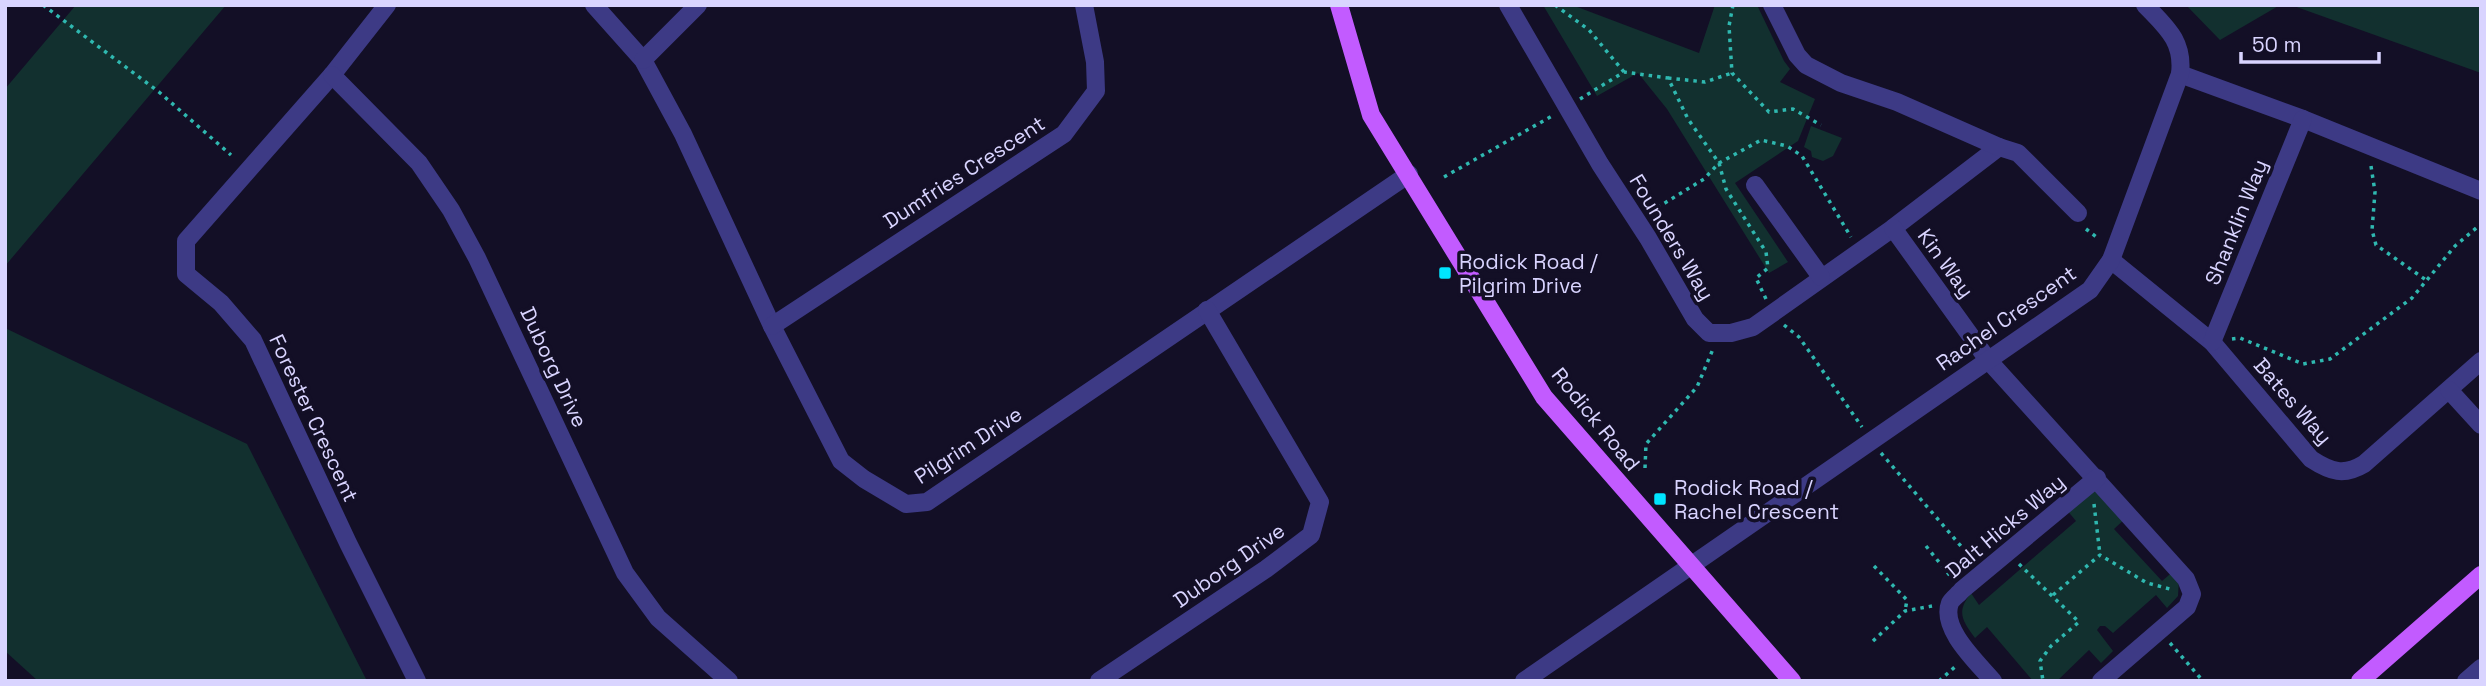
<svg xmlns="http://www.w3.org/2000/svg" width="2486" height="686" font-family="'Space Grotesk',sans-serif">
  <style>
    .green { fill: #12302f }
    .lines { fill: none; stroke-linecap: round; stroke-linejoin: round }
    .path { stroke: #2fb8b0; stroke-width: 3.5; stroke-dasharray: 3.5 5; stroke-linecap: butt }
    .minor { stroke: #3d3a85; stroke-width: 18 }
    .major { stroke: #c25bff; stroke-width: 18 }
    .poi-dot { fill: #00e5ff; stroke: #130f26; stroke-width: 2.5 }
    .labels { text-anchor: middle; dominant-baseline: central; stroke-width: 7; stroke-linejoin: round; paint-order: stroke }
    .street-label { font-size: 21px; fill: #d9d4ff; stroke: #130f26 }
    .poi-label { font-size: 21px; fill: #d9d4ff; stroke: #130f26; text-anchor: start }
  </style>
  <rect width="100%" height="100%" fill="#130f26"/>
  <g class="green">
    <polygon points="76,5 226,5 5,266 5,89"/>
    <polygon points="1543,5 1572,5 1699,53 1715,5 1757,5 1784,61 1790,69 1780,82 1815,99 1798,141 1735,183 1788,262 1769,273 1667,109 1638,73 1597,96"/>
    <polygon points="2186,5 2280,5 2220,40"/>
    <polygon points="2291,5 2481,5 2481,73"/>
    <polygon points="1811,126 1842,138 1833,156 1823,161 1812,157 1811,151 1804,147"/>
    <polygon points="5,328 247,444 367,681 38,681 5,651"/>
    <path d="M2097 487 2126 518 2114 529 2162 581 2175 570 2179 579 2178 596 2167 608 2156 595 2113 633 2105 626H2100L2097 630 2113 651 2101 663 2089 650 2057 681H2033L1987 627 1975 638C1962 620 1956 612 1971 593L1979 605 2076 521 2066 509Z"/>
  </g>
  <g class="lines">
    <g class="path">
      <polyline points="43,5 159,92 231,155"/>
      <polyline points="1555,5 1589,30 1624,72"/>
      <polyline points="1733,5 1729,26 1732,73 1769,112 1793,109 1821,125"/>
      <polyline points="1668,78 1705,82 1732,73"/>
      <polyline points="1580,99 1624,72 1668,78 1688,119 1719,163 1726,189 1766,252 1768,268 1756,278 1766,299"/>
      <polyline points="2371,166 2375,192 2372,230 2376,245 2426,280"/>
      <polyline points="1444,177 1552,116"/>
      <polyline points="1650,212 1704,179 1719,163 1761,140 1787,146 1802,156 1851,237"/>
      <polyline points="2086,229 2099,239"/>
      <polyline points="1784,325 1799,337 1862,427"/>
      <polyline points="2232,339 2240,338 2303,364 2330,359 2412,298 2455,246 2481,224"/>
      <polyline points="1881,453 1972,559"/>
      <polyline points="1645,468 1646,444 1697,387 1713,349"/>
      <polyline points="2094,504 2100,555"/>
      <polyline points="1926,546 1951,577"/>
      <polyline points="2019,564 2079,622 2051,646 2040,661 2043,681"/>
      <polyline points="1874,566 1907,600 1905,611"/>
      <polyline points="2053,595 2100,555 2147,583 2170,589"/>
      <polyline points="1873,641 1905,611 1932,606"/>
      <polyline points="2170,643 2203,681"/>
      <polyline points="1939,681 1956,666"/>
    </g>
    <g class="minor">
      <polyline points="387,5 332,75 186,241 186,274 221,303 253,340 348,543 417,681"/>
      <polyline points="594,5 643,60 683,134 772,326 841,461 864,479 906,504 927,502 1409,174"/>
      <polyline points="1508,5 1600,164 1648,238 1695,319 1709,333 1731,333 1753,327 1893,228 1999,147"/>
      <polyline points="1772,5 1797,55 1806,65 1841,83 1897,102 1999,147 2018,153 2078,213"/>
      <polyline points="643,60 698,5"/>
      <polyline points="2180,74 2303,119 2481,191"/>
      <polyline points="332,75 419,163 451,210 477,258 625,573 658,618 729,681"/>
      <polyline points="1755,185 1821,277"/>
      <polyline points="1893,228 1988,360 2186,579 2192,594 2187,607 2101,681"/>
      <path d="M2111 260 2212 342 2311 459C2331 472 2344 476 2364 464L2481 361"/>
      <polyline points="772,326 1064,134 1096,91 1095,62 1084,5"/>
      <polyline points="2212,342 2303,119"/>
      <polyline points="2449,390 2481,425"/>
      <polyline points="1099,681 1266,569 1311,535 1320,502 1207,310"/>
      <path d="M1524 681 2090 290 2111 260 2180 74C2184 41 2166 27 2145 5"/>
      <path d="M1993 681C1978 663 1940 629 1950 603 1952 599 1959 594 1962 590L2097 478"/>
      <polyline points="2466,681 2481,668"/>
    </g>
    <g class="major">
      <polyline points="1339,5 1371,115 1544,397 1792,681"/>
      <polyline points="2360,681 2481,575"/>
    </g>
  </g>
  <g class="poi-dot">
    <rect x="1438" y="266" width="14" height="14" rx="3.5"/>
    <rect x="1653" y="492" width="14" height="14" rx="3.5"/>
  </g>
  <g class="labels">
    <g class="street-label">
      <text transform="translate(964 172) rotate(-33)">Dumfries Crescent</text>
      <text transform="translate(2236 222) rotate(-68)">Shanklin Way</text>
      <text transform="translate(1672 237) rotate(59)">Founders Way</text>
      <text transform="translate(1946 263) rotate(54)">Kin Way</text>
      <text transform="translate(2006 318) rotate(-35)">Rachel Crescent</text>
      <text transform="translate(554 367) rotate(65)">Duborg Drive</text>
      <text transform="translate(2293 401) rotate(49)">Bates Way</text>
      <text transform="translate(314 418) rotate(65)">Forester Crescent</text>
      <text transform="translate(1596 419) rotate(51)">Rodick Road</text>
      <text transform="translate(968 445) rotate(-33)">Pilgrim Drive</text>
      <text transform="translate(2005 526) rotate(-40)">Dalt Hicks Way</text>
      <text transform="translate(1229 565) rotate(-35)">Duborg Drive</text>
    </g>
    <g class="poi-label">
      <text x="1459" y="261">Rodick Road /<tspan x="1459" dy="24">Pilgrim Drive</tspan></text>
      <text x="1674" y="487">Rodick Road /<tspan x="1674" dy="24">Rachel Crescent</tspan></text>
    </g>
  </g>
  <rect width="2486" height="686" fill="none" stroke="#d9d4ff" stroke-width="14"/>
  <path d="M2241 52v10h138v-10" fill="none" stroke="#d9d4ff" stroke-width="3.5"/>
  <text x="2252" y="52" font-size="21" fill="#d9d4ff" stroke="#130f26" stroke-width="5" paint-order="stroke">50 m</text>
</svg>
